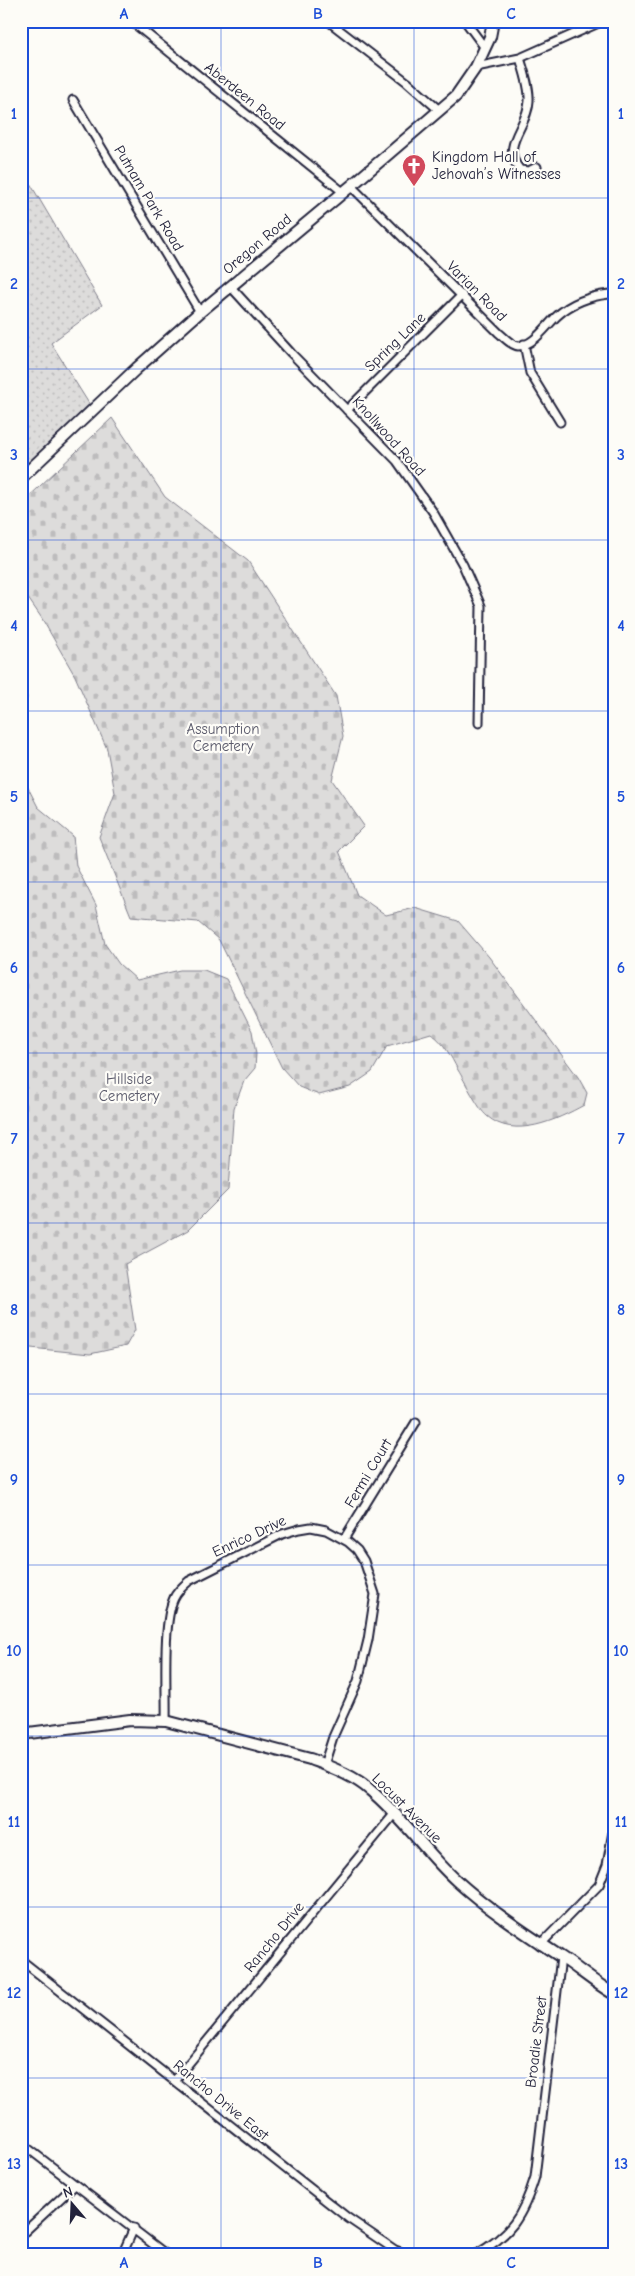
<svg xmlns="http://www.w3.org/2000/svg" width="635" height="2276" font-family="'Comic Neue',sans-serif">
  <style>
    .grass { fill: url(#grass-dots); stroke: #807f8b }
    .cemetery { fill: url(#cemetery-stones); stroke: #807f8b }
    .lines { fill: none; stroke-linecap: round; stroke-linejoin: round }
    .street-casing { stroke: #22223b; stroke-width: 11 }
    .secondary-casing { stroke: #22223b; stroke-width: 14 }
    .street { stroke: #fdfcf7; stroke-width: 7 }
    .secondary { stroke: #fdfcf7; stroke-width: 10 }
    .grid { fill: none; stroke: #1d4ed8; stroke-width: 1; stroke-opacity: 0.55 }
    .labels { text-anchor: middle; dominant-baseline: central; stroke-width: 4.5; stroke-linejoin: round; paint-order: stroke }
    .street-label { font-size: 15px; fill: #22223b; stroke: #fdfcf7 }
    .poi-label { font-size: 15px; fill: #22223b; stroke: #fdfcf7; text-anchor: start }
    .park-label { font-size: 15px; fill: #5a5a6b; stroke: #fdfcf7 }
    .neatline { fill: none; stroke: #1d4ed8; stroke-width: 2 }
    .grid-label { font-size: 16px; text-anchor: middle; font-weight: bold; fill: #1d4ed8 }
  </style>
  <defs>
    <pattern id="grass-dots" width="8" height="8" patternUnits="userSpaceOnUse" patternTransform="scale(1.25)"><rect width="8" height="8" fill="#dddcdb"/><path d="M2 2h.1M6 6h.1" fill="none" stroke="#bdbcbd" stroke-width="1.8" stroke-linecap="round"/></pattern>
    <pattern id="cemetery-stones" width="16" height="16" patternUnits="userSpaceOnUse" patternTransform="scale(1.25)"><rect width="16" height="16" fill="#dddcdb"/><path d="M2 7V4a2 2 0 0 1 4 0v3zM10 15v-3a2 2 0 0 1 4 0v3z" fill="#bdbcbd"/></pattern>
  </defs>
  <rect width="100%" height="100%" fill="#fdfcf7"/>
  <filter id="ink" filterUnits="userSpaceOnUse"><feTurbulence type="fractalNoise" baseFrequency=".02" numOctaves="2"/><feDisplacementMap in="SourceGraphic" scale="10" xChannelSelector="R" yChannelSelector="G"/><feConvolveMatrix kernelMatrix="1 2 1 2 8 2 1 2 1" color-interpolation-filters="sRGB"/></filter>
  <g filter="url(#ink)">
    <polygon class="grass" points="21,168 102,305 51,343 93,410 21,477"/>
    <g class="cemetery">
      <path d="M112 418 165 497 248 561 336 696 343 736 332 780 364 826 339 851 357 895 386 915 415 908 458 921 489 957 578 1077 587 1093 584 1105C557 1120 514 1140 487 1116 478 1109 465 1081 458 1070 450 1055 445 1044 431 1033L387 1046 372 1072 350 1087 319 1095 299 1087 282 1068 219 940 198 922 131 916 99 837 115 793 107 749 75 676 41 617 21 588V504Z"/>
      <polygon points="21,682 27,697 21,735"/>
      <polygon points="21,752 24,780 38,807 73,836 76,866 96,905 105,944 119,964 137,980 180,970 204,970 226,979 252,1031 256,1054 255,1068 244,1081 234,1108 228,1190 188,1230 125,1264 135,1330 126,1346 90,1354 21,1347"/>
    </g>
    <g class="lines">
      <g class="street-casing">
        <g id="street">
          <polyline points="131,21 343,192"/>
          <polyline points="328,21 407,82 439,110"/>
          <polyline points="465,21 485,48"/>
          <path d="M520 58C524 71 530 88 529 101 528 127 499 145 520 170L529 171 537 167"/>
          <polyline points="476,67 520,58 603,21"/>
          <polyline points="73,100 200,312"/>
          <path d="M351 186 499 333C504 337 512 346 518 346 536 346 549 320 563 311 576 301 597 294 614 294"/>
          <polyline points="230,286 291,353 397,461 433,512 463,565 481,606 479,723"/>
          <polyline points="524,344 530,373 560,422"/>
          <polyline points="347,410 462,295"/>
          <polyline points="344,1539 416,1422"/>
          <path d="M166 1721C167 1691 162 1623 174 1598 177 1591 183 1586 189 1581L282 1534 299 1529 311 1527 326 1530 348 1542 357 1550 364 1561 375 1594 368 1640 358 1681 333 1737 324 1765"/>
          <polyline points="540,1945 599,1885 607,1865 614,1826"/>
          <polyline points="21,1960 348,2218 395,2250 409,2255"/>
          <polyline points="175,2080 395,1813"/>
          <polyline points="21,2143 167,2255"/>
          <polyline points="21,2235 75,2185"/>
          <polyline points="122,2255 134,2228"/>
          <path d="M475 2255C511 2235 523 2216 535 2177L561 1957"/>
        </g>
      </g>
      <g class="secondary-casing">
        <g id="secondary">
          <polyline points="21,478 137,368 200,312 351,186 456,96 476,67 490,37 493,21"/>
          <path d="M21 1734 130 1720 166 1721 310 1759C330 1767 353 1775 370 1790 403 1817 426 1853 457 1881 489 1910 525 1933 561 1957 579 1969 595 1983 614 1994"/>
        </g>
      </g>
      <use href="#street" class="street"/>
      <use href="#secondary" class="secondary"/>
    </g>
  </g>
  <path class="grid" d="M221 21V2255M414 21V2255M21 198H614M21 369H614M21 540H614M21 711H614M21 882H614M21 1053H614M21 1223H614M21 1394H614M21 1565H614M21 1736H614M21 1907H614M21 2078H614"/>
  <defs>
    <g id="church-pin" transform="scale(1.25)"><path d="M0 17L-7.5 6A9.5 9.5 0 1 1 7.5 6Z" fill="#d1495b" stroke="#fdfcf7"/><path d="M-1.2-6h2.4v3.5h3.3v2.4h-3.3V6h-2.4V-.1h-3.3v-2.4h3.3Z" fill="#fff"/></g>
  </defs>
  <g fill-rule="evenodd">
    <use href="#church-pin" x="414" y="166"/>
  </g>
  <g class="labels">
    <g class="street-label">
      <text transform="translate(245 96) rotate(39)">Aberdeen Road</text>
      <text transform="translate(149 198) rotate(59)">Putnam Park Road</text>
      <text transform="translate(257 244) rotate(-40)">Oregon Road</text>
      <text transform="translate(477 291) rotate(45)">Varian Road</text>
      <text transform="translate(395 342) rotate(-44)">Spring Lane</text>
      <text transform="translate(389 436) rotate(48)">Knollwood Road</text>
      <text transform="translate(368 1473) rotate(-59)">Fermi Court</text>
      <text transform="translate(249 1536) rotate(-25)">Enrico Drive</text>
      <text transform="translate(407 1808) rotate(45)">Locust Avenue</text>
      <text transform="translate(274 1937) rotate(-51)">Rancho Drive</text>
      <text transform="translate(536 2042) rotate(-83)">Broadie Street</text>
      <text transform="translate(221 2100) rotate(39)">Rancho Drive East</text>
    </g>
    <g class="poi-label">
      <text x="432" y="157">Kingdom Hall of<tspan x="432" dy="17">Jehovah’s Witnesses</tspan></text>
    </g>
    <g class="park-label">
      <text x="223" y="729">Assumption<tspan x="223" dy="17">Cemetery</tspan></text>
      <text x="129" y="1079">Hillside<tspan x="129" dy="17">Cemetery</tspan></text>
    </g>
  </g>
  <rect width="635" height="2276" fill="none" stroke="#fdfcf7" stroke-width="55"/>
  <g transform="translate(72 2204) rotate(341)" stroke="#fdfcf7" stroke-width="4" paint-order="stroke">
  <path d="M0-4L9 19L0 12L-9 19Z" fill="#22223b"/>
  <text y="-8" font-size="14" font-weight="bold" text-anchor="middle" fill="#22223b">N</text>
  </g>
  <rect x="28" y="28" width="580" height="2220" class="neatline"/>
  <g class="grid-label">
    <text x="124" y="19">A</text>
    <text x="318" y="19">B</text>
    <text x="511" y="19">C</text>
    <text x="14" y="119">1</text>
    <text x="621" y="119">1</text>
    <text x="14" y="289">2</text>
    <text x="621" y="289">2</text>
    <text x="14" y="460">3</text>
    <text x="621" y="460">3</text>
    <text x="14" y="631">4</text>
    <text x="621" y="631">4</text>
    <text x="14" y="802">5</text>
    <text x="621" y="802">5</text>
    <text x="14" y="973">6</text>
    <text x="621" y="973">6</text>
    <text x="14" y="1144">7</text>
    <text x="621" y="1144">7</text>
    <text x="14" y="1315">8</text>
    <text x="621" y="1315">8</text>
    <text x="14" y="1485">9</text>
    <text x="621" y="1485">9</text>
    <text x="14" y="1656">10</text>
    <text x="621" y="1656">10</text>
    <text x="14" y="1827">11</text>
    <text x="621" y="1827">11</text>
    <text x="14" y="1998">12</text>
    <text x="621" y="1998">12</text>
    <text x="14" y="2169">13</text>
    <text x="621" y="2169">13</text>
    <text x="124" y="2268">A</text>
    <text x="318" y="2268">B</text>
    <text x="511" y="2268">C</text>
  </g>
</svg>
